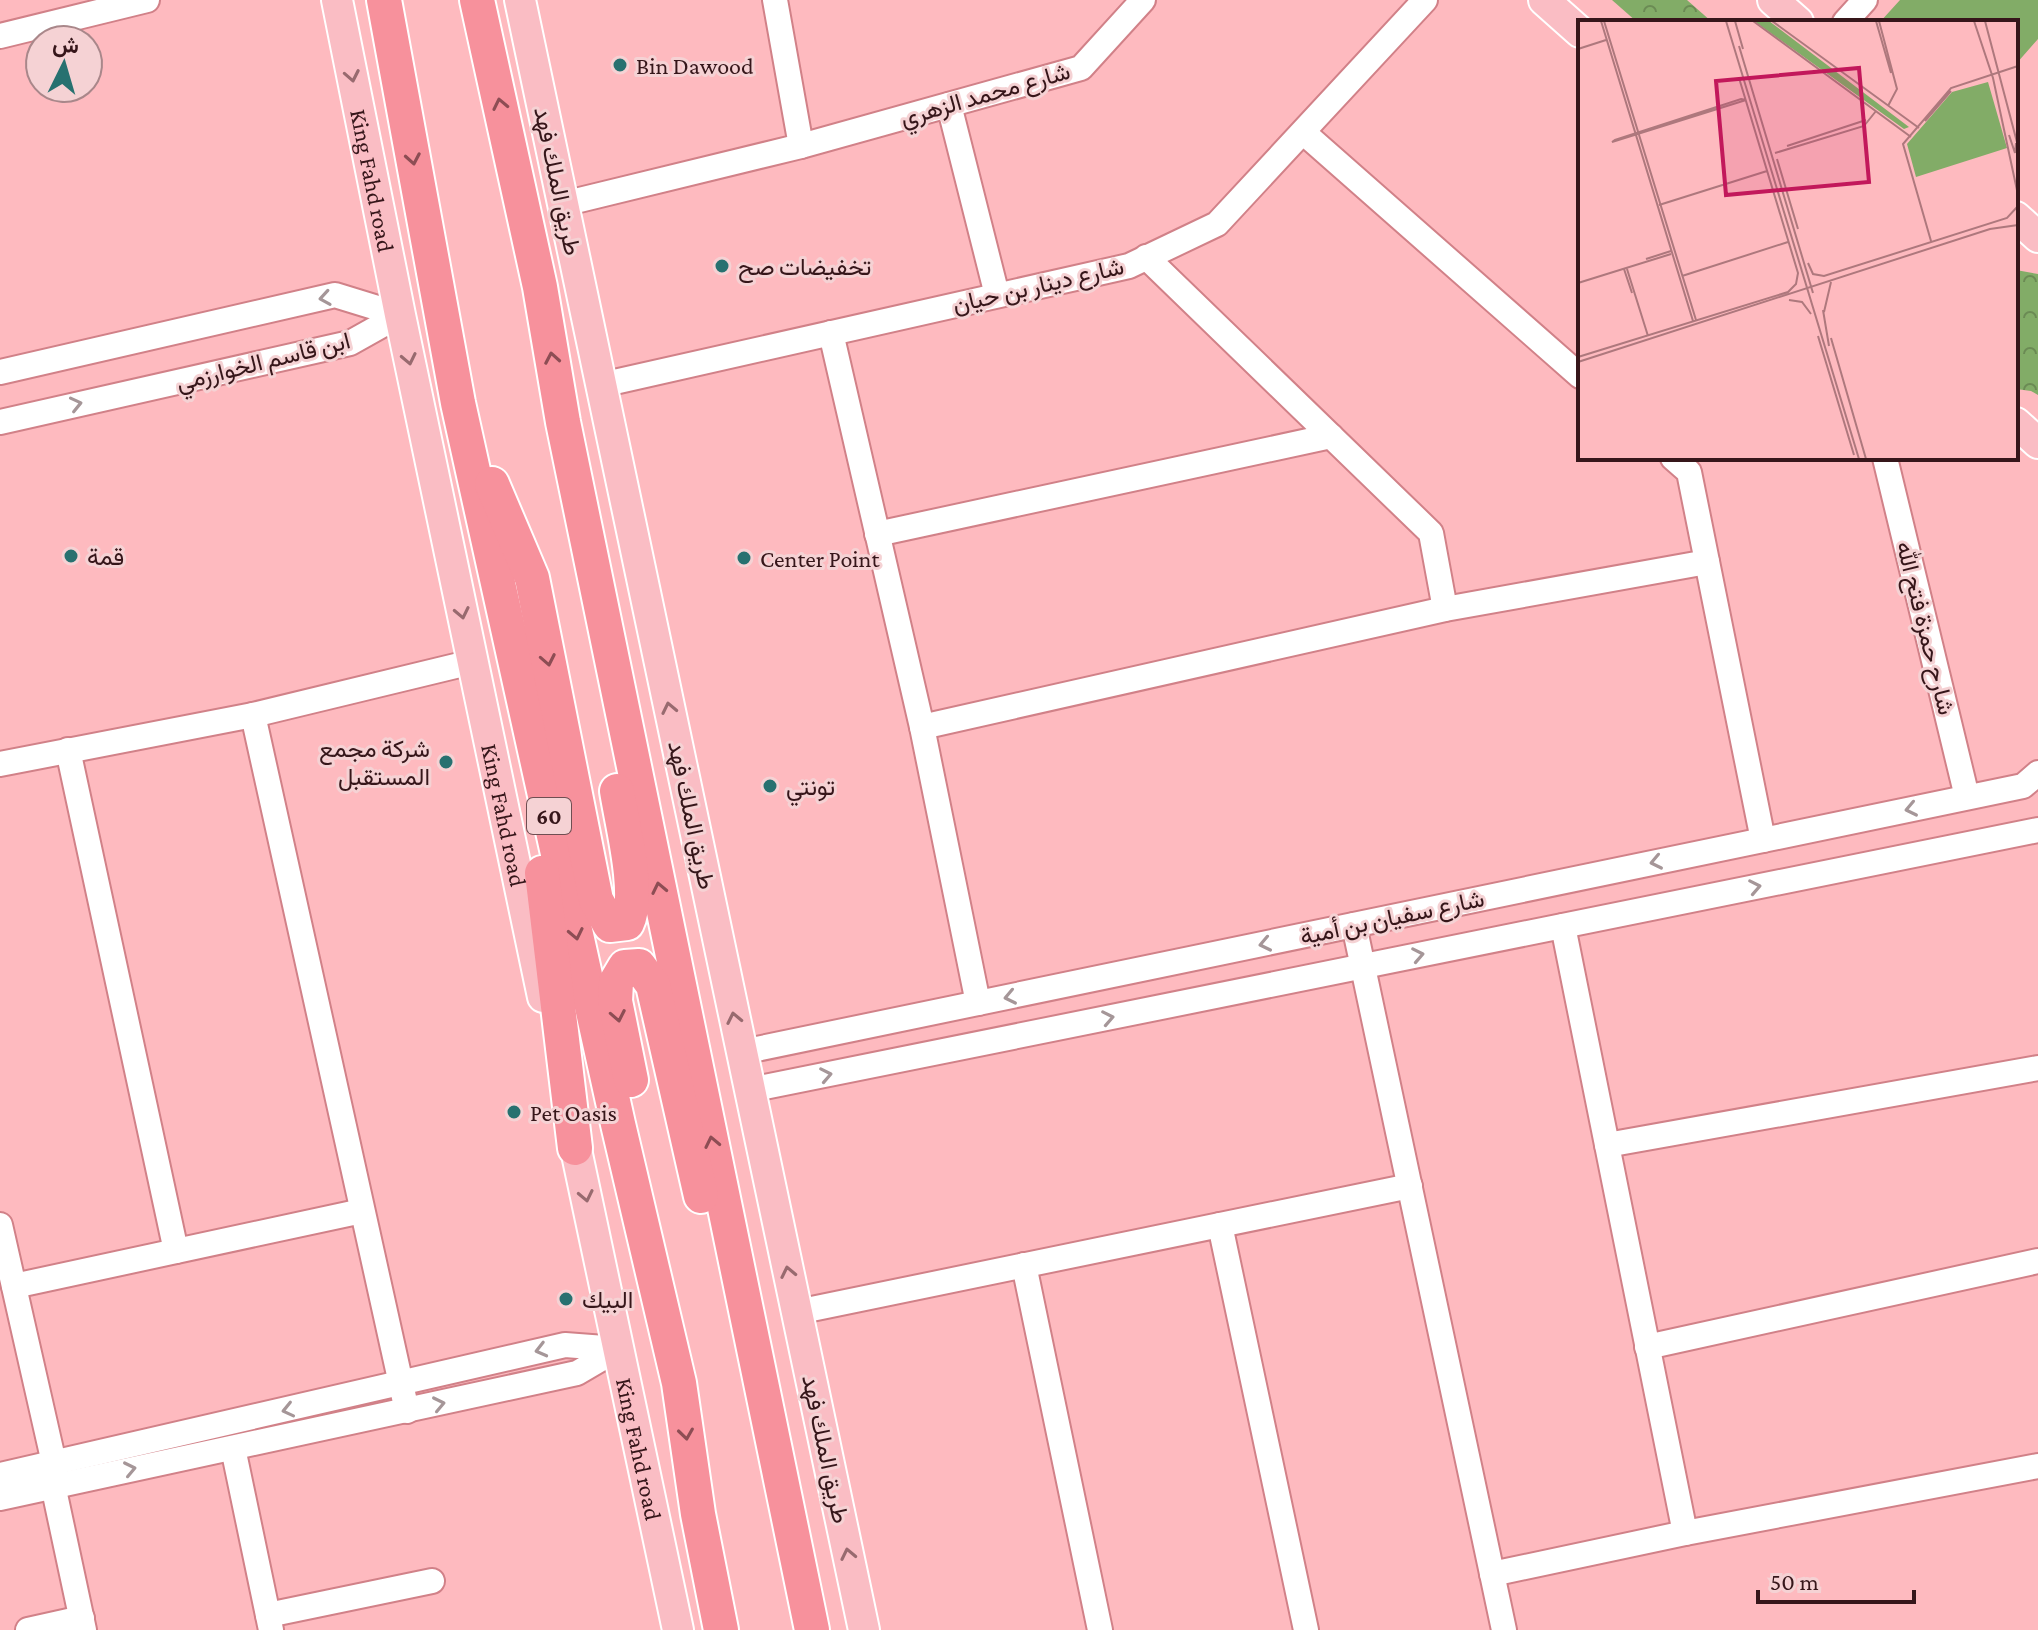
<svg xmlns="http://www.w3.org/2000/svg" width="2038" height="1630" font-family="'Crimson Pro',Vazirmatn,serif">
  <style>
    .forest { fill: url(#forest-crowns) }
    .garden { fill: #82ac67 }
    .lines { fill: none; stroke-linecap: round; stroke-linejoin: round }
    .minor-casing { stroke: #d18188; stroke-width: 28 }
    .major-casing { stroke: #fff; stroke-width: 34 }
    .highway-casing { stroke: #fff; stroke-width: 38 }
    .minor { stroke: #fff; stroke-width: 24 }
    .major { stroke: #fabdc4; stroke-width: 30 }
    .highway { stroke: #f7919c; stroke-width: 34 }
    .oneway { stroke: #986a6f }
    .oneway2 { stroke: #8d4d54 }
    .oneway3 { stroke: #a59698 }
    .poi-dot { fill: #277170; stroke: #f5d2d4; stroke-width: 3 }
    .labels { text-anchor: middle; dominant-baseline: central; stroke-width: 6; stroke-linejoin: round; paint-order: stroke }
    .shield { fill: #f5d2d4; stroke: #6f4e52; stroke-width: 2 }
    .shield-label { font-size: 22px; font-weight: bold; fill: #36161a }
    .poi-label { font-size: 24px; fill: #36161a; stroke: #f5d2d4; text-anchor: start }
    .street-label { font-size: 24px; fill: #36161a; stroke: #f5d2d4 }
    .inset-road { fill: none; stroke: #ae787d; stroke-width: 2 }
    .view { fill: #c2185b; fill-opacity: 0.15; stroke: #c2185b; stroke-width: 4 }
    .inset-edge { fill: none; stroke: #36161a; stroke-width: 4 }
  </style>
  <defs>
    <pattern id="forest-crowns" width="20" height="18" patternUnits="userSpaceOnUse" patternTransform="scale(2)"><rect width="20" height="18" fill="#82ac67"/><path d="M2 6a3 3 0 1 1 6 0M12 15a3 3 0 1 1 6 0" fill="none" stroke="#6b8b54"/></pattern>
  </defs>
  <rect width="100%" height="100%" fill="#febabf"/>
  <g class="forest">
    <polygon points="1612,0 1687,0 1712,22 1637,22"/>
    <polygon points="2016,270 2038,274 2038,395 2031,391 2016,389"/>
  </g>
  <polygon class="garden" points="1900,0 2038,0 2038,39 2016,64 2016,22 1880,22"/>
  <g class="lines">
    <g class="minor-casing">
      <g id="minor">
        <polyline points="1845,22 1865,0"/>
        <polyline points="0,36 147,0"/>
        <polyline points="949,105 997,295"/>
        <polyline points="1304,133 1580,376"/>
        <polyline points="801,146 1081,68 1143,0"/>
        <polyline points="563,204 801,146 775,0"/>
        <polyline points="1146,257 1431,533 1445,609"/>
        <polyline points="831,333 922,727 978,1003"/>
        <polyline points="0,372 335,295 400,315"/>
        <polyline points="601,385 1129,266 1217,224 1425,0"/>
        <polyline points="0,422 350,343 400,315"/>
        <polyline points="1673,458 1689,472 1763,840"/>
        <polyline points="1885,458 1967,797"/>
        <polyline points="877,534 1331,436"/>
        <polyline points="253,715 407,1411"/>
        <polyline points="922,727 1445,609 1707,562"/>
        <polyline points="68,750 176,1251"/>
        <polyline points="0,764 253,715 472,662"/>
        <polyline points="1354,925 1504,1630"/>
        <polyline points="1563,926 1685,1533"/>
        <polyline points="742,1052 2023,786 2038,773"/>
        <polyline points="750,1090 2038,830"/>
        <polyline points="1607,1145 2038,1068"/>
        <polyline points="0,1225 54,1463"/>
        <polyline points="1220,1225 1306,1630"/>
        <polyline points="1024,1265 1100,1630"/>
        <polyline points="14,1286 362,1211"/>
        <polyline points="797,1312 1410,1186"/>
        <polyline points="1647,1347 2038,1261"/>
        <polyline points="233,1448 271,1630"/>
        <polyline points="0,1475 565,1345 618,1349"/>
        <polyline points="53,1485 84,1630"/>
        <polyline points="0,1498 577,1373 618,1349"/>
        <polyline points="1492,1574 1685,1533 2038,1466"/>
        <polyline points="268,1615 432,1581"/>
        <polyline points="28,1630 82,1618"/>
      </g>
    </g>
    <g class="major-casing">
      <g id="major">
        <path id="s1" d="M337 0 400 315 543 997"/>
        <polyline points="520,0 864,1630"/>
        <polyline points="1544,0 1580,32"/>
        <polyline points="1773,0 1798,22"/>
        <polyline points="2016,217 2038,237"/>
        <polyline points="2016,423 2038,443"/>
        <path id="s2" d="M571 1126 678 1630"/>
      </g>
    </g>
    <g class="highway-casing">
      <g id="highway">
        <polyline points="384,0 458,403 618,1124 679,1383 698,1514 721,1630"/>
        <polyline points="477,0 540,287 563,422 812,1630"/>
        <path d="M492 484 532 578 596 900 610 925 627 923C641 895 622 823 617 791"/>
        <polyline points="542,873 575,1148"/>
        <polyline points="631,1080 615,1001 616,982 625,967 639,966 653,985 701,1196"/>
      </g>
    </g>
    <use href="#minor" class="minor"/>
    <use href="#major" class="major"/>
    <use href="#highway" class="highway"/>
  </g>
  <defs><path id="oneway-chevron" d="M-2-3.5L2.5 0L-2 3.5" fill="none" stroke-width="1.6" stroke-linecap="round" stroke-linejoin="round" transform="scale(2)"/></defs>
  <g class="oneway">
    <use href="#oneway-chevron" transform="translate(352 76) rotate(79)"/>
    <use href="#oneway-chevron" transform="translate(409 359) rotate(78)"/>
    <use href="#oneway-chevron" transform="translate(462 613) rotate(78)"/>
    <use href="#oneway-chevron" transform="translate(669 708) rotate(-102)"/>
    <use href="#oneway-chevron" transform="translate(734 1018) rotate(-102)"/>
    <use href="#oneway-chevron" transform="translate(586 1196) rotate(78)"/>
    <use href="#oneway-chevron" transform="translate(788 1272) rotate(-102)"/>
    <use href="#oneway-chevron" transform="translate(848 1554) rotate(-102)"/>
  </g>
  <g class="oneway2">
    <use href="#oneway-chevron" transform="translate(500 104) rotate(-102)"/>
    <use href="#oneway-chevron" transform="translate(413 159) rotate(80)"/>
    <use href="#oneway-chevron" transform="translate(552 358) rotate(-100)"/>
    <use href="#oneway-chevron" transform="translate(548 660) rotate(79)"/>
    <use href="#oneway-chevron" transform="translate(659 888) rotate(-102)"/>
    <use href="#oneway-chevron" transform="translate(576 934) rotate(78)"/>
    <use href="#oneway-chevron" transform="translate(618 1016) rotate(79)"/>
    <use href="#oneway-chevron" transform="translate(712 1142) rotate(-102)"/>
    <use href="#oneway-chevron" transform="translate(686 1434) rotate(82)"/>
  </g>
  <g class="oneway3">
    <use href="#oneway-chevron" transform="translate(325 298) rotate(171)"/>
    <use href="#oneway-chevron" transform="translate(76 404) rotate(-13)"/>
    <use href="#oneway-chevron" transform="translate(1911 809) rotate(168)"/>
    <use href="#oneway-chevron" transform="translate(1656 862) rotate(168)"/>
    <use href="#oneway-chevron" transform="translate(1755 887) rotate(-11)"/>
    <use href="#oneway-chevron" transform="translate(1265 944) rotate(168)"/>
    <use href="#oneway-chevron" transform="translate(1418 955) rotate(-11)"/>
    <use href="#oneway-chevron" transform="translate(1010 997) rotate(168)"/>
    <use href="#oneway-chevron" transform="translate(1108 1018) rotate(-11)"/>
    <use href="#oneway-chevron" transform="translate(826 1075) rotate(-11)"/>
    <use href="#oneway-chevron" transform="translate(541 1350) rotate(166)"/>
    <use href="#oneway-chevron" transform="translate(439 1404) rotate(-12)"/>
    <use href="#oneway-chevron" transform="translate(288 1410) rotate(167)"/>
    <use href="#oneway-chevron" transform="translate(130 1469) rotate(-12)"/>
  </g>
  <g class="poi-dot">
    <circle cx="620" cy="65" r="8"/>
    <circle cx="722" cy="266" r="8"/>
    <circle cx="71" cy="556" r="8"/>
    <circle cx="744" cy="558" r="8"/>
    <circle cx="446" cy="762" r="8"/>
    <circle cx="770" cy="786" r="8"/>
    <circle cx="514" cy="1112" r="8"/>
    <circle cx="566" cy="1299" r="8"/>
  </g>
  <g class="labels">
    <rect class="shield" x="527" y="798" width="44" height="36" rx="6"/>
    <g class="shield-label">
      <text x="549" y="816">60</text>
    </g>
    <g class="poi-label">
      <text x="636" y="65">Bin Dawood</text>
      <text x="738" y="266">تخفيضات صح</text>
      <text x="87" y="556">قمة</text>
      <text x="760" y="558">Center Point</text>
      <text x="430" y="748" text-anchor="end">شركة مجمع<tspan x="430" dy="28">المستقبل</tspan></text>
      <text x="786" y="786">تونتي</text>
      <text x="530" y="1112">Pet Oasis</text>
      <text x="582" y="1299">البيك</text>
    </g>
    <g class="street-label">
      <text transform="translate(985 94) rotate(-16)">شارع محمد الزهري</text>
      <text stroke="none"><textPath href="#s1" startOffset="184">King Fahd road</textPath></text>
      <text transform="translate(558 181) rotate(78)">طريق الملك فهد</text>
      <text transform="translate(1038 285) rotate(-13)">شارع دينار بن حيان</text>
      <text transform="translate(263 361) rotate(-14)">ابن قاسم الخوارزمي</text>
      <text transform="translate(1926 628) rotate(76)">شارح حمزة فتح الله</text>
      <text transform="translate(692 815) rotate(78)">طريق الملك فهد</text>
      <text stroke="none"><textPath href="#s1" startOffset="832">King Fahd road</textPath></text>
      <text transform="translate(1392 917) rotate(-12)">شارع سفيان بن أمية</text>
      <text stroke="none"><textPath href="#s2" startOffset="330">King Fahd road</textPath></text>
      <text transform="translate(826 1449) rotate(78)">طريق الملك فهد</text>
    </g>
  </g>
  <g transform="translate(1578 20)">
    <rect width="440" height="440" fill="#febabf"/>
    <path d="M176 1H191L331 107 326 109ZM410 62 429 128 338 157 329 124 374 72Z" fill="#82ac67"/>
    <path class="inset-road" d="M23 1 115 301M26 1 118 300M148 1 281 439M157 1 165 29M175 1 333 117M194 1 341 108M298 1 313 53M301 1 319 69 310 86M396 1 415 58 440 175M407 1 440 126M161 26 235 273M0 29 28 20M163 79 168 80 34 122 37 120ZM347 101 373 71M431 115 437 133 438 123M209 126 288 100M197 133 286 106 298 91M199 139 220 209M81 185 189 151M353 221 325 124 373 68 440 46M68 239 93 231M230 243 235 254 246 256 429 198 440 186M46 249 54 273M49 249 70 316M104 256 210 222M0 263 93 234M211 280 224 282 233 294M245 290 251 326M246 292 253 262M240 316 276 435M253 318 288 439M0 337 210 272 218 264 220 253 161 58M0 342 412 209 440 205"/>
    <path class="view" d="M281 48 291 162 148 175 138 61Z"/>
    <rect width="440" height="440" class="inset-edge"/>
  </g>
  <g transform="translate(64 64) rotate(5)"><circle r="38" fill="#f5d2d4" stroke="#a9878a" stroke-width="2"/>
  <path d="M0-6L14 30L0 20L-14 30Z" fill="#277170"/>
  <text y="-12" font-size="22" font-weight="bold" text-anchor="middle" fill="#36161a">ش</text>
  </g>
  <path d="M1758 1590v12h156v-12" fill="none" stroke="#36161a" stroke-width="4"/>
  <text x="1770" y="1590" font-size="24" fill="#36161a" stroke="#f5d2d4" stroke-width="6" paint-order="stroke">50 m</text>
</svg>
